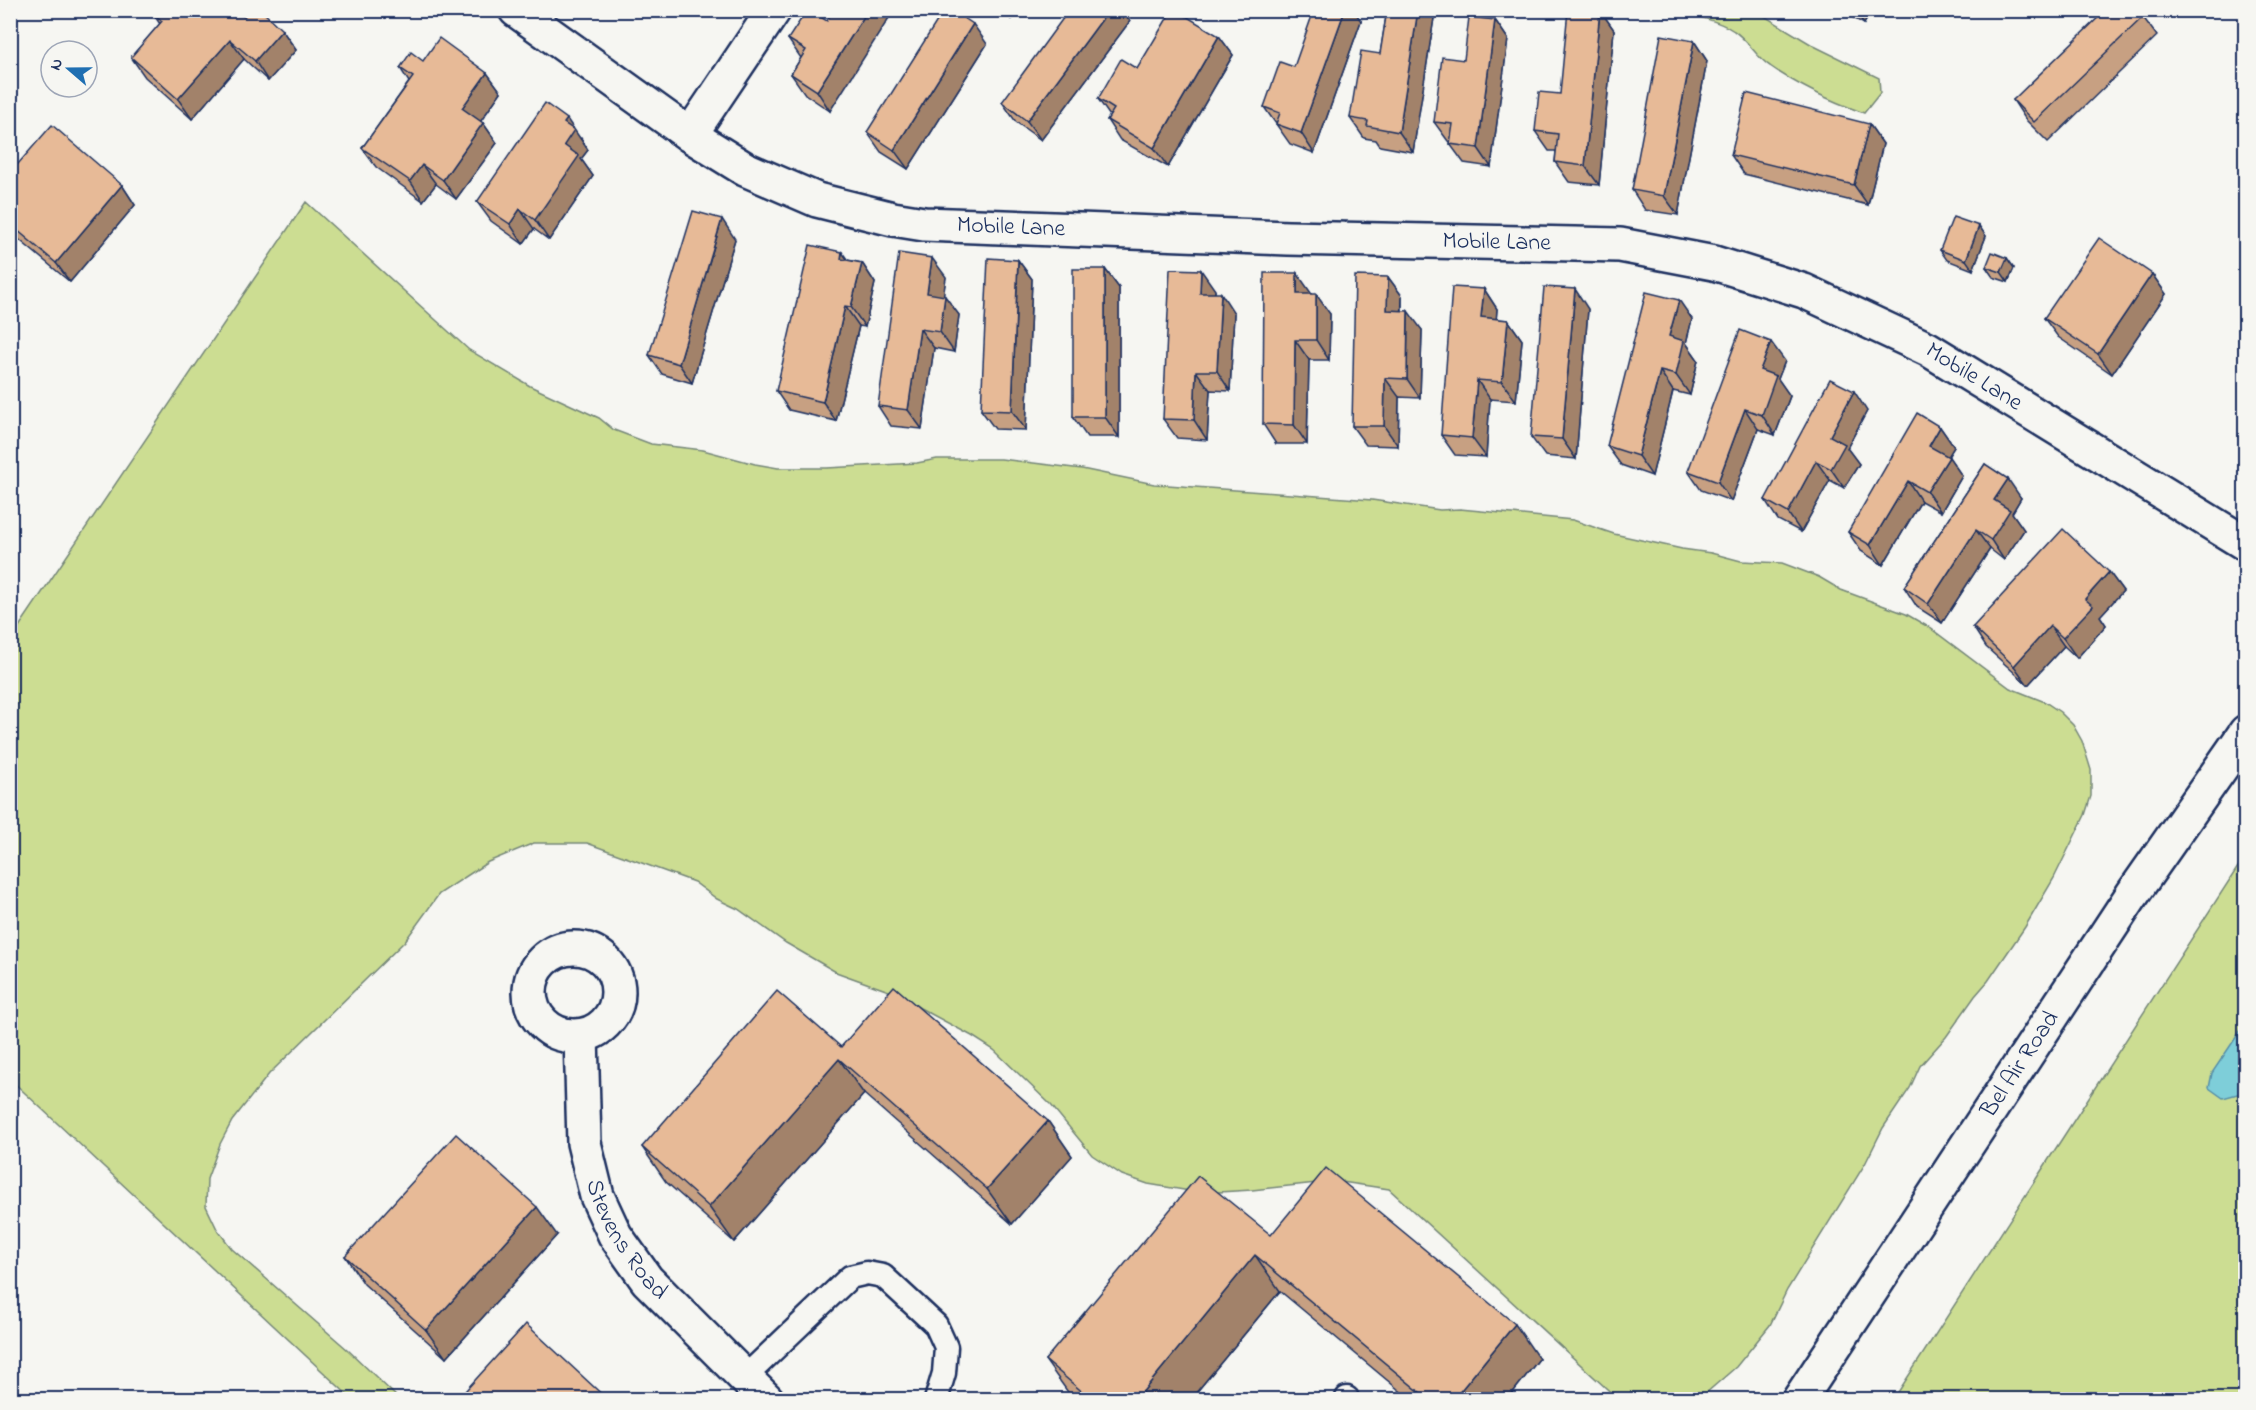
<svg xmlns="http://www.w3.org/2000/svg" width="2256" height="1410" font-family="'Indie Flower',sans-serif">
  <style>
    .green { fill: #ccdd92; stroke: #748678; stroke-width: 1.5 }
    .water { fill: #7eced9; stroke: #568ea8; stroke-width: 1.5 }
    .lines { fill: none; stroke-linecap: round; stroke-linejoin: round }
    .lane-casing { stroke: #1b2f5e; stroke-width: 27 }
    .street-casing { stroke: #1b2f5e; stroke-width: 38 }
    .lane { stroke: #f6f6f2; stroke-width: 22 }
    .street { stroke: #f6f6f2; stroke-width: 33 }
    .wall { fill: #c7a082; stroke: #1b2f5e; stroke-width: 1.5 }
    .shaded-wall { fill: #a2826a; stroke: #1b2f5e; stroke-width: 1.5 }
    .building { fill: #e7ba97; stroke: #1b2f5e; stroke-width: 1.5 }
    .labels { text-anchor: middle; dominant-baseline: central; stroke-width: 5; stroke-linejoin: round; paint-order: stroke }
    .street-label { font-size: 24px; fill: #1b2f5e; stroke: #f6f6f2 }
  </style>
  <rect width="100%" height="100%" fill="#f6f6f2"/>
  <filter id="ink" filterUnits="userSpaceOnUse"><feTurbulence type="fractalNoise" baseFrequency=".0167" numOctaves="2"/><feDisplacementMap in="SourceGraphic" scale="12" xChannelSelector="R" yChannelSelector="G"/><feConvolveMatrix kernelMatrix="1 2 1 2 8 2 1 2 1" color-interpolation-filters="sRGB"/></filter>
  <g filter="url(#ink)">
    <g class="green">
      <path d="M1673 11H1756L1814 46 1879 78 1880 93 1864 113C1831 101 1798 86 1770 66 1756 57 1748 40 1734 31 1718 20 1692 15 1673 11Z"/>
      <polygon points="306,202 469,350 530,386 599,418 614,430 651,444 703,450 755,464 778,468 827,468 917,463 937,459 1001,459 1082,469 1154,484 1372,500 1440,510 1460,509 1573,520 1614,534 1682,549 1711,553 1741,561 1782,563 1819,577 1841,590 1906,614 1930,628 2010,688 2045,702 2060,712 2073,725 2082,741 2091,770 2091,796 2085,815 2054,878 2025,927 1988,981 1975,996 1946,1037 1920,1066 1910,1088 1883,1128 1865,1164 1787,1290 1770,1325 1736,1367 1698,1400 1618,1399 1389,1189 1335,1181 1252,1190 1202,1193 1148,1184 1122,1175 1092,1155 1051,1105 994,1050 972,1036 920,1008 897,994 836,972 786,943 738,909 717,899 694,882 587,843 534,843 488,862 439,894 405,941 269,1074 232,1121 220,1144 207,1179 206,1206 217,1229 232,1249 348,1350 399,1399 352,1399 11,1080 10,640"/>
      <polygon points="2245,856 2245,1399 1893,1400"/>
    </g>
    <polygon class="water" points="2245,1024 2245,1092 2223,1098 2209,1088 2212,1073"/>
    <g class="lines">
      <g class="lane-casing">
        <g id="lane">
          <polyline points="745,1377 850,1277 867,1273 883,1276 936,1325 946,1347 944,1373 936,1400"/>
          <polyline points="1346,1400 1347,1398"/>
        </g>
      </g>
      <g class="street-casing">
        <g id="street">
          <path id="s1" d="M516 10 690 135 745 169 817 200 893 219 924 224 1288 238 1620 245 1714 263 1804 291 1928 349 2246 544"/>
          <polyline points="690,135 774,10"/>
          <circle cx="574" cy="992" r="44"/>
          <path id="s2" d="M581 1036 584 1143 597 1196 615 1235 647 1280 767 1400"/>
          <path id="s3" d="M1799 1400 2132 895 2246 732"/>
        </g>
      </g>
      <use href="#lane" class="lane"/>
      <use href="#street" class="street"/>
    </g>
    <g class="wall">
      <polygon points="997,10 1016,10 1011,19"/>
      <polygon points="1387,10 1429,10 1434,18 1413,152 1380,146 1376,140 1364,138 1350,118 1380,54"/>
      <polygon points="1600,10 1614,30 1599,185 1569,182 1555,162 1556,151 1549,151 1535,131 1560,94"/>
      <polygon points="1839,10 1872,10 1864,24"/>
      <polygon points="152,12 244,17 282,30 296,50 268,81 244,59 192,119 145,77 131,57 160,24"/>
      <polygon points="2143,17 2157,36 2048,142 2026,120 2013,100"/>
      <polygon points="1495,20 1508,39 1491,167 1464,163 1450,144 1451,142 1448,141 1434,122 1464,60"/>
      <polygon points="827,21 830,111 805,94 791,74 801,58 788,39"/>
      <polygon points="1130,21 1041,140 1016,122 1002,102"/>
      <polygon points="1361,21 1314,153 1290,144 1264,107 1294,67"/>
      <polygon points="1219,36 1233,55 1168,167 1120,140 1107,120 1110,116 1098,99 1137,69"/>
      <polygon points="1694,41 1707,61 1678,215 1645,210 1632,190"/>
      <polygon points="987,44 908,169 881,152 867,132"/>
      <polygon points="423,61 487,73 501,92 480,122 483,123 497,143 456,199 436,184 423,201 376,167 362,148 409,82 400,68"/>
      <polygon points="1869,124 1883,144 1868,205 1744,174 1731,155"/>
      <polygon points="581,138 588,150 581,159 593,176 549,240 534,229 523,244 491,221 477,202"/>
      <polygon points="10,173 122,185 135,205 70,282 10,232"/>
      <polygon points="1979,226 1986,236 1973,270 1947,260 1940,250"/>
      <polygon points="735,239 692,383 662,374 649,355"/>
      <polygon points="2007,258 2014,268 2008,282 1993,277 1986,267"/>
      <polygon points="848,260 862,263 875,283 865,327 859,326 836,421 789,410 776,391"/>
      <polygon points="1018,260 1032,279 1026,430 995,429 981,410"/>
      <polygon points="1105,269 1119,288 1119,437 1087,437 1073,417"/>
      <polygon points="2152,274 2166,294 2112,374 2058,337 2044,318"/>
      <polygon points="946,277 943,296 959,315 954,352 934,348 922,429 891,426 878,406"/>
      <polygon points="1388,277 1402,296 1402,311 1422,330 1420,398 1399,397 1398,446 1366,445 1352,426"/>
      <polygon points="1484,289 1497,309 1496,319 1508,320 1522,340 1516,401 1490,399 1486,457 1455,455 1441,435"/>
      <polygon points="1215,290 1215,293 1234,313 1230,391 1210,390 1207,440 1177,438 1163,419"/>
      <polygon points="1311,293 1311,294 1330,314 1329,360 1309,360 1307,444 1276,444 1263,424"/>
      <polygon points="1588,309 1576,459 1545,456 1531,437"/>
      <polygon points="1692,319 1686,343 1698,360 1690,395 1673,391 1652,476 1621,465 1607,446"/>
      <polygon points="1785,361 1778,379 1790,396 1775,435 1758,429 1731,501 1701,490 1688,471"/>
      <polygon points="1867,411 1847,448 1859,464 1844,488 1830,480 1801,532 1778,520 1765,500"/>
      <polygon points="1940,427 1954,447 1948,456 1962,476 1941,512 1921,501 1883,565 1861,551 1848,532"/>
      <polygon points="1985,464 2021,498 2012,513 2024,530 2004,560 1990,549 1942,623 1917,607 1904,587"/>
      <polygon points="2109,572 2123,591 2100,616 2106,625 2077,658 2064,646 2028,685 1986,647 1973,627"/>
      <polygon points="841,1047 1048,1121 1072,1156 1012,1224 864,1094 734,1242 666,1182 642,1147"/>
      <polygon points="557,1235 446,1358 364,1284 345,1256"/>
      <polygon points="1271,1235 1539,1359 1507,1400 1411,1400 1280,1291 1190,1400 1075,1400 1070,1395 1045,1360"/>
    </g>
    <g class="shaded-wall">
      <polygon points="868,10 894,10 830,111 817,91"/>
      <polygon points="1005,10 1016,10 1011,19"/>
      <polygon points="1109,10 1123,10 1130,21 1041,140 1027,121"/>
      <polygon points="1345,10 1354,10 1361,21 1314,153 1301,133"/>
      <polygon points="1418,10 1429,10 1434,18 1413,152 1399,132"/>
      <polygon points="1600,10 1614,30 1599,185 1585,166"/>
      <polygon points="1854,10 1872,10 1864,24"/>
      <polygon points="1495,20 1508,39 1491,167 1478,148"/>
      <polygon points="973,24 987,44 908,169 894,150"/>
      <polygon points="282,30 296,50 268,81 255,61"/>
      <polygon points="1219,36 1233,55 1168,167 1154,148"/>
      <polygon points="230,40 244,59 192,119 178,99"/>
      <polygon points="1694,41 1707,61 1678,215 1664,196"/>
      <polygon points="487,73 501,92 476,128 462,108"/>
      <polygon points="567,119 588,150 581,159 593,176 549,240 535,220 564,123"/>
      <polygon points="483,123 497,143 456,199 443,180"/>
      <polygon points="1869,124 1883,144 1868,205 1854,185"/>
      <polygon points="422,165 436,184 423,201 410,181"/>
      <polygon points="122,185 135,205 70,282 56,263"/>
      <polygon points="520,209 534,229 523,244 510,224"/>
      <polygon points="722,219 735,239 692,383 679,364"/>
      <polygon points="1979,226 1986,236 1973,270 1966,260"/>
      <polygon points="842,252 856,272 841,259"/>
      <polygon points="932,258 946,277 941,313 927,293"/>
      <polygon points="2007,258 2014,268 2008,282 2001,272"/>
      <polygon points="1018,260 1032,279 1026,430 1012,411"/>
      <polygon points="862,263 875,283 865,327 851,307"/>
      <polygon points="1105,269 1119,288 1119,437 1105,417"/>
      <polygon points="1201,270 1215,290 1214,312 1200,293"/>
      <polygon points="1297,273 1311,293 1311,313 1297,294"/>
      <polygon points="2152,274 2166,294 2112,374 2098,354"/>
      <polygon points="1388,277 1402,296 1401,330 1387,310"/>
      <polygon points="1484,289 1497,309 1495,337 1481,317"/>
      <polygon points="1575,289 1588,309 1576,459 1562,439"/>
      <polygon points="1221,293 1234,313 1230,391 1217,371"/>
      <polygon points="1316,294 1330,314 1329,360 1316,340"/>
      <polygon points="945,296 959,315 954,352 940,332"/>
      <polygon points="1679,300 1692,319 1686,343 1698,360 1690,395 1676,375 1669,336"/>
      <polygon points="845,306 859,326 836,421 823,402"/>
      <polygon points="1408,311 1422,330 1420,398 1407,379"/>
      <polygon points="1508,320 1522,340 1516,401 1502,382"/>
      <polygon points="920,329 934,348 922,429 908,410"/>
      <polygon points="1295,340 1309,360 1307,444 1294,425"/>
      <polygon points="1771,342 1785,361 1778,379 1790,396 1775,435 1762,415 1760,370"/>
      <polygon points="1196,371 1210,390 1207,440 1194,420"/>
      <polygon points="1660,371 1673,391 1652,476 1638,456"/>
      <polygon points="1385,378 1399,397 1398,446 1384,426"/>
      <polygon points="1477,380 1490,399 1486,457 1472,438"/>
      <polygon points="1854,391 1867,411 1847,448 1859,464 1844,488 1831,469 1830,436"/>
      <polygon points="1745,409 1758,429 1731,501 1718,482"/>
      <polygon points="1940,427 1954,447 1943,465 1929,446"/>
      <polygon points="1949,457 1962,476 1941,512 1927,492"/>
      <polygon points="1816,461 1830,480 1801,532 1788,513"/>
      <polygon points="2008,479 2021,498 2012,513 2024,530 2004,560 1991,540 1994,500"/>
      <polygon points="1908,481 1921,501 1883,565 1870,545"/>
      <polygon points="1976,530 1990,549 1942,623 1928,604"/>
      <polygon points="2109,572 2123,591 2100,616 2106,625 2077,658 2063,638 2085,599"/>
      <polygon points="2050,626 2064,646 2028,685 2014,666"/>
      <polygon points="839,1059 864,1094 734,1242 709,1207"/>
      <polygon points="1048,1121 1072,1156 1012,1224 987,1189"/>
      <polygon points="537,1207 557,1235 446,1358 426,1330"/>
      <polygon points="1255,1255 1280,1291 1190,1400 1136,1400"/>
      <polygon points="10,1323 11,1324 14,1400 10,1400"/>
      <polygon points="1515,1324 1539,1359 1507,1400 1453,1400"/>
    </g>
    <g class="building">
      <polygon points="153,10 237,10 244,17 249,10 261,10 282,30 255,61 230,40 178,99 131,57 162,21 152,12"/>
      <polygon points="807,10 809,10 827,21 833,10 868,10 817,91 791,74 806,50 788,39"/>
      <polygon points="944,10 952,10 973,24 894,150 867,132"/>
      <polygon points="1069,10 1109,10 1027,121 1002,102"/>
      <polygon points="1172,10 1176,10 1219,36 1154,148 1107,120 1114,109 1098,99 1121,59 1137,69"/>
      <polygon points="1314,10 1345,10 1301,133 1276,124 1280,113 1264,107 1280,62 1294,67"/>
      <polygon points="1387,10 1418,10 1399,132 1367,126 1368,121 1350,118 1361,51 1380,54"/>
      <polygon points="1568,10 1600,10 1585,166 1555,162 1558,134 1535,131 1539,92 1560,94"/>
      <polygon points="2106,10 2137,10 2143,17 2034,122 2013,100"/>
      <polygon points="1469,17 1495,20 1478,148 1450,144 1453,124 1434,122 1442,57 1464,60"/>
      <polygon points="1661,35 1694,41 1664,196 1632,190"/>
      <polygon points="439,38 487,73 462,108 483,123 443,180 422,165 410,181 362,148 413,77 400,68 411,52 423,61"/>
      <polygon points="1746,93 1869,124 1854,185 1731,155"/>
      <polygon points="545,103 567,119 564,123 574,130 564,145 579,156 535,220 520,209 510,224 477,202"/>
      <polygon points="52,125 122,185 56,263 10,224 10,173"/>
      <polygon points="693,211 722,219 679,364 649,355"/>
      <polygon points="1953,217 1979,226 1966,260 1940,250"/>
      <polygon points="2099,238 2152,274 2098,354 2044,318"/>
      <polygon points="810,245 842,252 841,259 862,263 851,307 845,306 823,402 776,391"/>
      <polygon points="1992,252 2007,258 2001,272 1986,267"/>
      <polygon points="899,253 932,258 927,293 945,296 940,332 920,329 908,410 878,406"/>
      <polygon points="988,258 1018,260 1012,411 981,410"/>
      <rect x="1073" y="269" width="32" height="148"/>
      <polygon points="1170,269 1201,270 1200,293 1221,293 1217,371 1196,371 1194,420 1163,419"/>
      <polygon points="1264,273 1297,273 1297,294 1316,294 1316,340 1295,340 1294,425 1263,424"/>
      <polygon points="1355,276 1388,277 1387,310 1408,311 1407,379 1385,378 1384,426 1352,426"/>
      <polygon points="1452,287 1484,289 1481,317 1508,320 1502,382 1477,380 1472,438 1441,435"/>
      <polygon points="1544,287 1575,289 1562,439 1531,437"/>
      <polygon points="1646,292 1679,300 1669,336 1684,341 1676,375 1660,371 1638,456 1607,446"/>
      <polygon points="1740,330 1771,342 1760,370 1776,376 1762,415 1745,409 1718,482 1688,471"/>
      <polygon points="1830,379 1854,391 1830,436 1845,444 1831,469 1816,461 1788,513 1765,500"/>
      <polygon points="1917,413 1940,427 1929,446 1949,457 1927,492 1908,481 1870,545 1848,532"/>
      <polygon points="1985,464 2008,479 1994,500 2010,510 1991,540 1976,530 1928,604 1904,587"/>
      <polygon points="2063,529 2109,572 2085,599 2093,606 2063,638 2050,626 2014,666 1973,627"/>
      <polygon points="894,986 1048,1121 987,1189 839,1059 709,1207 642,1147 777,991 841,1047"/>
      <polygon points="456,1134 537,1207 426,1330 345,1256"/>
      <polygon points="1326,1168 1515,1324 1453,1400 1418,1400 1422,1394 1255,1255 1136,1400 1092,1400 1045,1360 1198,1176 1271,1235"/>
      <polygon points="526,1324 608,1400 457,1400"/>
    </g>
  </g>
  <g class="labels">
    <g class="street-label">
      <text stroke="none"><textPath href="#s1" startOffset="554">Mobile Lane</textPath></text>
      <text stroke="none"><textPath href="#s1" startOffset="1040">Mobile Lane</textPath></text>
      <text stroke="none"><textPath href="#s1" startOffset="1544">Mobile Lane</textPath></text>
      <text stroke="none"><textPath href="#s3" startOffset="402">Bel Air Road</textPath></text>
      <text stroke="none"><textPath href="#s2" startOffset="214">Stevens Road</textPath></text>
    </g>
  </g>
  <rect width="2256" height="1410" fill="none" stroke="#f6f6f2" stroke-width="36"/>
  <rect x="18" y="18" width="2220" height="1374" fill="none" stroke="#1b2f5e" stroke-width="2" filter="url(#ink)"/>
  <g transform="translate(69 69) rotate(290)"><circle r="28" fill="#f6f6f2" stroke="#9ea6b7" stroke-width="1.5"/>
  <path d="M0-4.5L10 22L0 15L-10 22Z" fill="#1f6fb2"/>
  <text y="-9" font-size="16" font-weight="bold" text-anchor="middle" fill="#1b2f5e">N</text>
  </g>
</svg>
